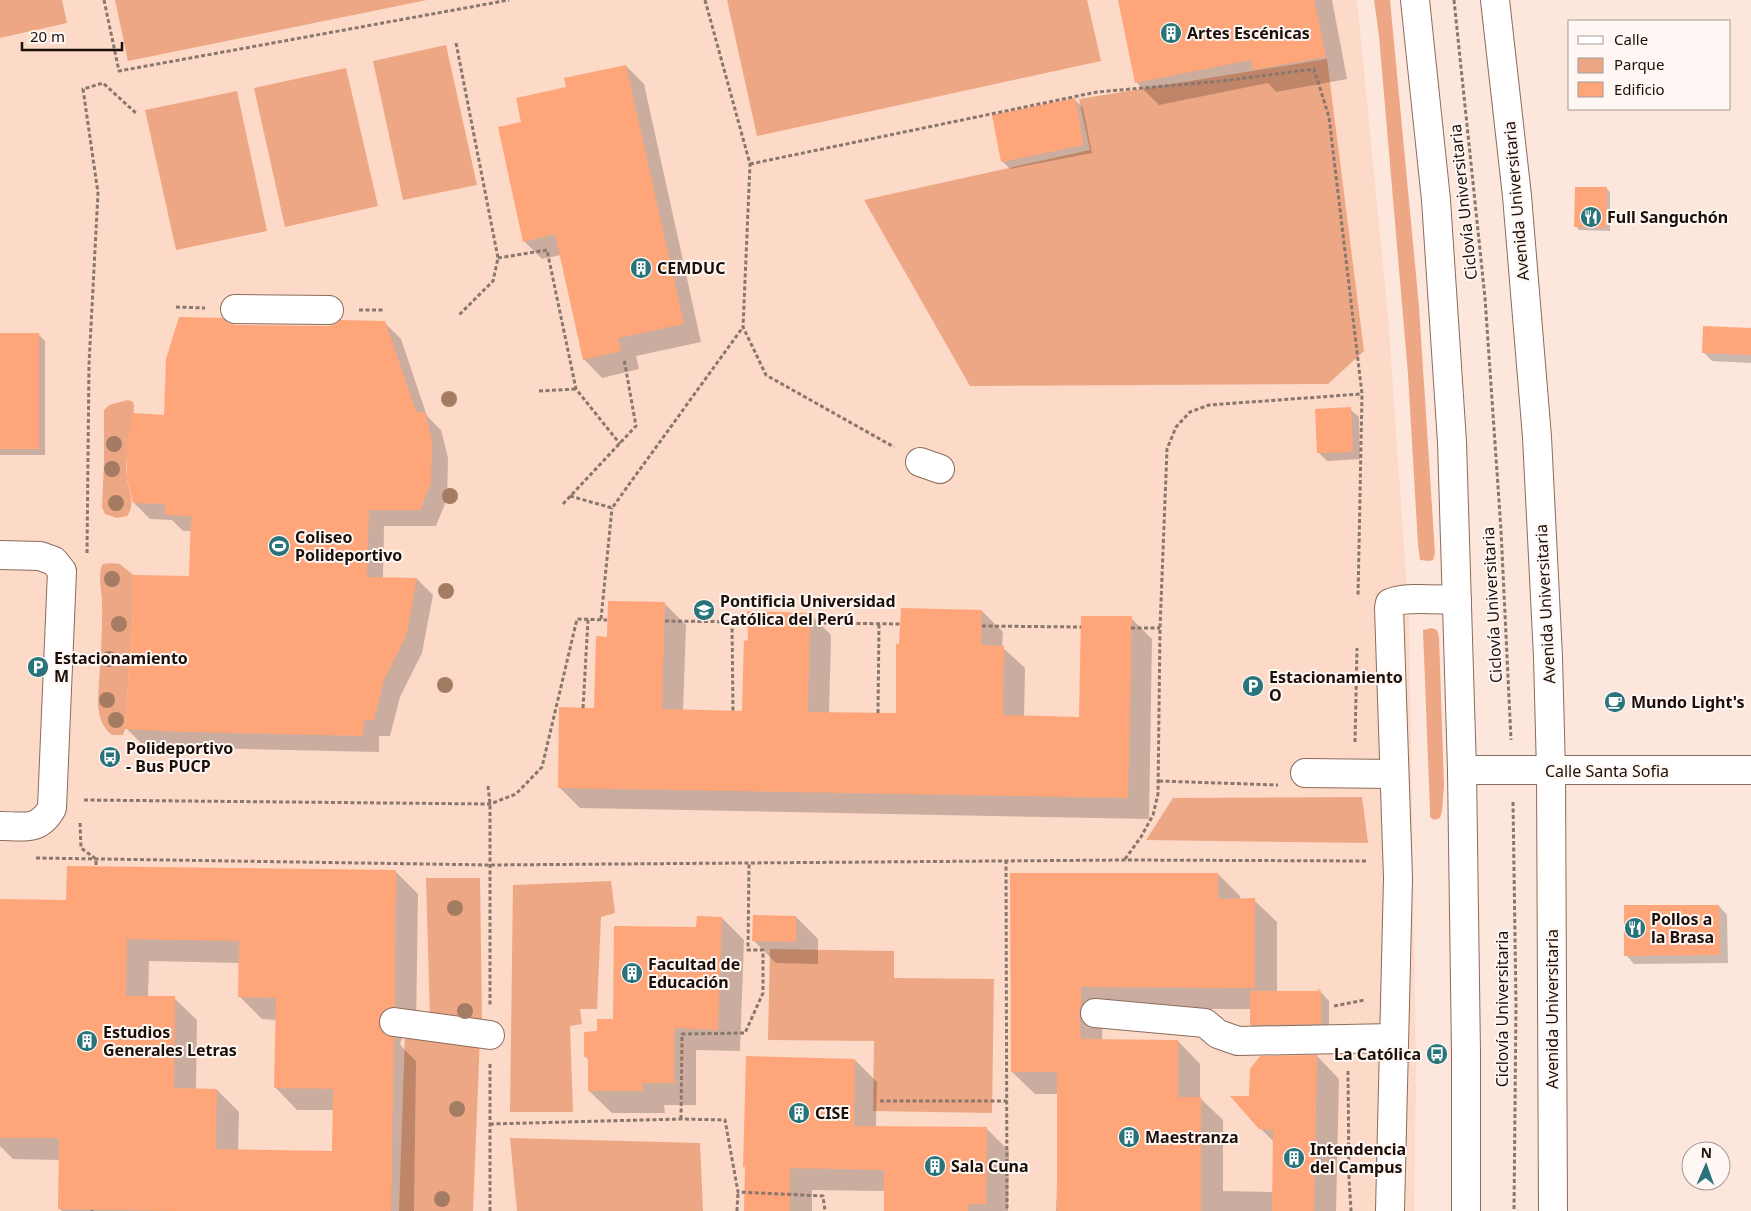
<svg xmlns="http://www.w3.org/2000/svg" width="1751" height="1211" font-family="'Noto Sans',sans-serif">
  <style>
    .built { fill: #fdd9c7 }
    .green { fill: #eea784 }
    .shadow { fill: #0003; fill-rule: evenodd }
    .building { fill: #fea579; fill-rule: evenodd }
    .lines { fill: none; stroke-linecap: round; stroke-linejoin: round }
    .minor-casing { stroke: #8c6b5b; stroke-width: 30 }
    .major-casing { stroke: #8c6b5b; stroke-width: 30 }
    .path { stroke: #89776e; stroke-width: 3; stroke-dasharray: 4 2.5; stroke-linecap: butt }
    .minor { stroke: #fff; stroke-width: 28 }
    .major { stroke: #fff; stroke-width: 28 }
    .tree { fill: #a47c64 }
    .labels { text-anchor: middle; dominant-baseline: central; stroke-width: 4; stroke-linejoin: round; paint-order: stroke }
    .poi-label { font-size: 16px; font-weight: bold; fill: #1b0f08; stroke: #fff7f3; text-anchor: start }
    .street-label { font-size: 16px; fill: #1b0f08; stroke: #fff7f3 }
  </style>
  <rect width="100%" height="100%" fill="#fde6db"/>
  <polygon class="built" points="0,0 1357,0 1388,316 1409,620 1416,1069 1414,1211 0,1211"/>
  <g class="green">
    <polygon points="0,0 62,0 67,23 0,38"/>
    <polygon points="115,0 427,0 128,61"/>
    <polygon points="727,0 1087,0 1101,61 757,136"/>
    <polygon points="1374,0 1390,0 1419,307 1435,553 1433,560 1430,561 1420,560 1418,545 1408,374 1379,36"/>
    <polygon points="446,45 477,185 403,200 373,61"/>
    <polygon points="1327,59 1364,351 1328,384 970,386 864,200 1090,150 1079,99"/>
    <polygon points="346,68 378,206 285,227 254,88"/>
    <polygon points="237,91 267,231 176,250 145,110"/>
    <path d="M128 400 133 402 134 405C133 431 124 452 127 479 129 493 136 503 127 516L117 518 105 514 102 507 104 464V410L109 405Z"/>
    <path d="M110 563 120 564 133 575V614L125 729 123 735H112C102 727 99 717 98 704 99 670 103 636 102 602 102 592 97 571 103 564Z"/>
    <polygon points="1432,628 1437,630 1439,637 1444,785 1442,811 1440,818 1434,820 1430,817 1430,810 1423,630"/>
    <polygon points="1362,797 1368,843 1146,840 1173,798"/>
    <polygon points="426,878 480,878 482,1021 430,1020"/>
    <polygon points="611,881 615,913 601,917 597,1009 580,1009 582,1024 570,1026 573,1112 510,1112 513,885"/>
    <polygon points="770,949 894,951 894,978 994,979 992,1113 873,1111 874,1041 768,1040"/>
    <polygon points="405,1035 480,1037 473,1211 399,1211"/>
    <polygon points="510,1138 700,1143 703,1211 517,1211"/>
  </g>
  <g class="shadow">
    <polygon points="1120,0 1332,0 1347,79 1276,92 1268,83 1159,105 1136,82"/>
    <polygon points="626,66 644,84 701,342 636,356 639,369 602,378 584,359 561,255 542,259 524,241 523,123 567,88"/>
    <polygon points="1074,99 1083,108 1092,153 1010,169 1002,161"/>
    <polygon points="1607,189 1610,192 1610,231 1579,230 1576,226"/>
    <polygon points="384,322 401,339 427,416 441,430 448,458 447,499 436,526 384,526 383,579 417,579 433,595 422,653 400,697 390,736 379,736 379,752 204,748 142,744 126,728 191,577 192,531 183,531 172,520 150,519 134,503 165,416 227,324 235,326 329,327"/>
    <polygon points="1751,329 1751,363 1712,361 1704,353"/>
    <polygon points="38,334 45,341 45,455 0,455 0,335"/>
    <polygon points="1350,409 1359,417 1360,459 1327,461 1318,452"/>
    <polygon points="665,604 686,625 683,711 743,712 749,642 810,614 831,635 829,713 897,715 982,611 1003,632 1002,647 1025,668 1024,717 1081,718 1131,618 1152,639 1149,819 580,808 559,787 596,709 608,638"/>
    <path d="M396 872 418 894 416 1029 404 1034 400 1043 401 1046 416 1061 414 1211H62L59 1208 60 1160 13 1159 0 1146V900L68 902ZM149 961 240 963V997L262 1019 277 1020 275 1087 297 1110H334V1152L238 1151 239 1112 217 1090H196L197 1020 174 998 148 997Z"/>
    <polygon points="1012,874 1218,874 1240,896 1240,900 1254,900 1277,922 1277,992 1317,992 1319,990 1329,1001 1329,1032 1259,1033 1251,1025 1251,1009 1103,1009 1102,1041 1178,1041 1200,1064 1200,1098 1223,1120 1223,1191 1273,1192 1274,1142 1260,1128 1250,1097 1317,1056 1339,1079 1336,1211 1056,1211 1057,1187 1058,1187 1058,1094 1035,1094 1012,1072"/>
    <polygon points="1719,906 1727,915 1728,963 1634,964 1626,955"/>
    <polygon points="796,917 818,939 818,964 776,963 754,941"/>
    <polygon points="722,918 744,940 740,1051 696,1050 696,1105 664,1105 665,1113 612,1113 589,1091 589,1061 585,1056 598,1033 614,1021 697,928"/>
    <polygon points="855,1060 877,1082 876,1128 986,1128 1009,1151 1008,1211 885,1211 885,1191 812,1190 812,1211 746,1211 746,1168 745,1167"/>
  </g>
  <g class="building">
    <polygon points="1118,0 1314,0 1326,57 1253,70 1251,60 1135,83"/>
    <polygon points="626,65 684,324 618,338 621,351 583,360 555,234 523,242 498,127 521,122 516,98 566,87 564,78"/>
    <polygon points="1075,98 1084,145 1001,162 992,115"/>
    <polygon points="1575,187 1607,187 1606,228 1574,227"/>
    <polygon points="179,317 223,318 228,323 235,325 329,326 336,324 340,320 385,321 416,412 425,412 432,441 431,483 420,510 369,510 367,577 417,578 406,636 384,680 374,720 364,720 363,736 187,732 125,729 133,614 133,575 189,576 191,516 166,515 164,504 133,503 127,479 127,447 133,413 164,415 166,359"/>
    <polygon points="1703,326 1751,328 1751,355 1702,353"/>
    <rect x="0" y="333" width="39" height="116"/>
    <polygon points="1351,407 1353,452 1317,453 1315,409"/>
    <polygon points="608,601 665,602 662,709 742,711 744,640 748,641 747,611 810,613 808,712 896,713 896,644 899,644 901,608 982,610 981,645 1004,646 1003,715 1079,717 1081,616 1132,616 1128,798 558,788 559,707 594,708 596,636 607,637"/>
    <path d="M67 866 396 870 395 1007 388 1008 382 1012 379 1020V1027L384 1034 394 1038 391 1211H182L58 1209 59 1138H0V899L66 900ZM127 939 239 941 238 997 276 998 274 1088 333 1089 332 1151 216 1149 217 1089 174 1088 175 996H126Z"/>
    <polygon points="1010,873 1218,873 1218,899 1255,898 1255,988 1081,987 1081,1007 1079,1012 1081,1039 1178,1040 1178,1097 1201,1097 1201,1211 1057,1211 1057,1072 1011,1072"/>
    <polygon points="1624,905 1719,905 1720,955 1624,956"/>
    <polygon points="753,915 796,916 796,942 752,941"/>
    <polygon points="697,916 722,917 718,1030 674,1028 674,1083 642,1083 643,1091 588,1091 588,1057 584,1057 584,1032 597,1031 597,1019 613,1019 614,926 696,927"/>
    <polygon points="1319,988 1319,991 1321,991 1321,1024 1250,1025 1250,991 1317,991"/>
    <polygon points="1317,1055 1314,1211 1272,1211 1273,1130 1259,1129 1230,1096 1249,1096 1250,1069 1260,1056"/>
    <polygon points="746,1056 855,1059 854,1126 987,1127 986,1204 968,1204 968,1211 884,1211 884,1170 790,1168 790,1211 744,1211 745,1167 743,1167"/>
  </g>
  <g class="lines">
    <g class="minor-casing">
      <g id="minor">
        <polyline points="235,309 329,310"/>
        <polyline points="920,462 940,469"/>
        <path d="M0 555 40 556 54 561 62 571 52 808C39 832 23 826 0 826"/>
        <polyline points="1462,770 1751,770"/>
        <polyline points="1305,773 1394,774"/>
        <polyline points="1095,1013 1205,1023 1218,1034 1238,1041 1394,1038"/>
        <polyline points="394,1022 490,1035"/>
        <path d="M1390 1211 1398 878 1389 608 1390 603C1404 596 1440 600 1457 600"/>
      </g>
    </g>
    <g class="major-casing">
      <g id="major">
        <polyline points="1415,0 1436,200 1452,442 1462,770 1466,1054 1466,1211"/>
        <polyline points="1495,0 1517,196 1537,437 1548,657 1551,771 1553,1211"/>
      </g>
    </g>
    <g class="path">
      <polyline points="104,0 119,71 509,0"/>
      <polyline points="705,0 750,164 743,327 766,375 894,447"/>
      <polyline points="1454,0 1485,298 1501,530 1511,740"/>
      <polyline points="456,43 498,258 493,281 459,315"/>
      <polyline points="750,164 1097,92 1222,81 1314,69 1329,117 1362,394 1358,597"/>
      <polyline points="498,258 547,250 576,389 620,444"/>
      <polyline points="176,307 205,308"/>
      <polyline points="359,310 384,310"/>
      <polyline points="539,391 576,389"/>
      <polyline points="570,496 612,508 743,327"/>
      <polyline points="563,504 636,426 624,359"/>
      <polyline points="87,553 89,364 98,193 83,89 103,83 137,114"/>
      <polyline points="601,619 612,508"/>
      <polyline points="665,621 748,622"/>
      <polyline points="732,622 733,711"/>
      <polyline points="824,623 900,624"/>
      <polyline points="982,626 1081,627"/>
      <polyline points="1131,628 1160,628"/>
      <polyline points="583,708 588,620"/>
      <polyline points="878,713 879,624"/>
      <polyline points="1355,742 1357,648"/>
      <polyline points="1159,781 1278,785"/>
      <polyline points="488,786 490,804 490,1005"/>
      <polyline points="84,800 490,804 516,794 542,767 577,619 607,620"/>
      <polyline points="1513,802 1516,1004 1514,1211"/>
      <polyline points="80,823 81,848 96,859 96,866"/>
      <polyline points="36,858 490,865 1125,860 1367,861"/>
      <polyline points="1125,859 1141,837 1153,815 1158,794 1160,628 1167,449 1176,427 1190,412 1209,405 1361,394"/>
      <polyline points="1006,860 1007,1211"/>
      <polyline points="1334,1006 1365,1000"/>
      <polyline points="1348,1071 1349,1178 1351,1211"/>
      <polyline points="880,1101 1007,1101"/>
      <polyline points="681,1119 682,1034 745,1033 763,993 763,950 748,950 749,863"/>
      <polyline points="490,1124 681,1119 725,1120 738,1192 823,1196 825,1211"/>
      <polyline points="92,1211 92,1210"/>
      <polyline points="490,1211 490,1064"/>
      <polyline points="737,1211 738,1192"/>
    </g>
    <use href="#minor" class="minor"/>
    <use href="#major" class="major"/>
  </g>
  <g class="tree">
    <circle cx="449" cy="399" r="8"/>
    <circle cx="114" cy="444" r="8"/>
    <circle cx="112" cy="469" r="8"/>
    <circle cx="450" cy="496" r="8"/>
    <circle cx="116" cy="503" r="8"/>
    <circle cx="112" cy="579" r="8"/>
    <circle cx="446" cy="591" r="8"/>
    <circle cx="119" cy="624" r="8"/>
    <circle cx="109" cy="659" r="8"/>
    <circle cx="445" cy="685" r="8"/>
    <circle cx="107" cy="700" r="8"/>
    <circle cx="116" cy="720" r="8"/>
    <circle cx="455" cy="908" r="8"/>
    <circle cx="465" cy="1011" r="8"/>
    <circle cx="457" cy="1109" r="8"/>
    <circle cx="442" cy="1199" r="8"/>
  </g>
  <defs>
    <g id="building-disc" transform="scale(1.125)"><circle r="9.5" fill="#29737b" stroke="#fff7f3"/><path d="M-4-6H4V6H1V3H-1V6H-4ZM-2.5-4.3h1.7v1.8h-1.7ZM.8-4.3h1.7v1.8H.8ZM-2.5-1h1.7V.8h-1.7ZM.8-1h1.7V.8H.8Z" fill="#fff"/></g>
    <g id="restaurant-disc" transform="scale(1.125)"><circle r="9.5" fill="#29737b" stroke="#fff7f3"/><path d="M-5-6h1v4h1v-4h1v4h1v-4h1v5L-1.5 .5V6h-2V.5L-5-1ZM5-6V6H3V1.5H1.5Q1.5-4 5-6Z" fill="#fff"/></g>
    <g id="stadium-disc" transform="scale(1.125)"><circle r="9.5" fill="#29737b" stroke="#fff7f3"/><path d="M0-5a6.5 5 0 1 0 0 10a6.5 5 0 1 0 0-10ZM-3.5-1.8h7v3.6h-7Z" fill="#fff"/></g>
    <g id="university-disc" transform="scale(1.125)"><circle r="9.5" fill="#29737b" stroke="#fff7f3"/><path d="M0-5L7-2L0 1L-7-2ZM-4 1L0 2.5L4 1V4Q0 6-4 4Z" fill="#fff"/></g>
    <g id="parking-disc" transform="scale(1.125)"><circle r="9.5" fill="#29737b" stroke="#fff7f3"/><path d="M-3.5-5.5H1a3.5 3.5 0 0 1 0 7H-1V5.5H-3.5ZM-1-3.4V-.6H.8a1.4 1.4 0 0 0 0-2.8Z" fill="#fff"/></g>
    <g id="cafe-disc" transform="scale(1.125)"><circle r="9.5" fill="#29737b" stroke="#fff7f3"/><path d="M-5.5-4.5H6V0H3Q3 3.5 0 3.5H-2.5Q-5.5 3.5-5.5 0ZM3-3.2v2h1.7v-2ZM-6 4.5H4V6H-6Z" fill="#fff"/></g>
    <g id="bus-disc" transform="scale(1.125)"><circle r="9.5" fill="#29737b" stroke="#fff7f3"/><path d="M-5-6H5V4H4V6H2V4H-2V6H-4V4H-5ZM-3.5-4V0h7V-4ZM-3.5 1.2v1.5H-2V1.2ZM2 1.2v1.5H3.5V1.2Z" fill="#fff"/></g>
  </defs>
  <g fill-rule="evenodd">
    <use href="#building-disc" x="1171" y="33"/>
    <use href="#restaurant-disc" x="1591" y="217"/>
    <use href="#building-disc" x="641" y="268"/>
    <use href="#stadium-disc" x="279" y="546"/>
    <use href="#university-disc" x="704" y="610"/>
    <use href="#parking-disc" x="38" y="667"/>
    <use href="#parking-disc" x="1253" y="686"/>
    <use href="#cafe-disc" x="1615" y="702"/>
    <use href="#bus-disc" x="110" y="757"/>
    <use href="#restaurant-disc" x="1635" y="928"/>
    <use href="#building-disc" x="632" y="973"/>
    <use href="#building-disc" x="87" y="1041"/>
    <use href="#bus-disc" x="1437" y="1054"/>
    <use href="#building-disc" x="799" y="1113"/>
    <use href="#building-disc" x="1129" y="1137"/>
    <use href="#building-disc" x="1294" y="1158"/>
    <use href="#building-disc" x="935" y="1166"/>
  </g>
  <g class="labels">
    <g class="poi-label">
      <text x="1187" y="33">Artes Escénicas</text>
      <text x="1607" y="217">Full Sanguchón</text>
      <text x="657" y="268">CEMDUC</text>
      <text x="295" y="537">Coliseo<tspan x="295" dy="18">Polideportivo</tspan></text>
      <text x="720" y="601">Pontificia Universidad<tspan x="720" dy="18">Católica del Perú</tspan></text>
      <text x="54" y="658">Estacionamiento<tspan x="54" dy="18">M</tspan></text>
      <text x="1269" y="677">Estacionamiento<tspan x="1269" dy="18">O</tspan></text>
      <text x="1631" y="702">Mundo Light's</text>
      <text x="126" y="748">Polideportivo<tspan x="126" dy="18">- Bus PUCP</tspan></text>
      <text x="1651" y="919">Pollos a<tspan x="1651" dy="18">la Brasa</tspan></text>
      <text x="648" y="964">Facultad de<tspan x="648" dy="18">Educación</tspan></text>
      <text x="103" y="1032">Estudios<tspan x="103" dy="18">Generales Letras</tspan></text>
      <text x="1421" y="1054" text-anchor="end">La Católica</text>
      <text x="815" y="1113">CISE</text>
      <text x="1145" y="1137">Maestranza</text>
      <text x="1310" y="1149">Intendencia<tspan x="1310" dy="18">del Campus</tspan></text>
      <text x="951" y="1166">Sala Cuna</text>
    </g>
    <g class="street-label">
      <text transform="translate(1516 201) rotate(-95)">Avenida Universitaria</text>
      <text transform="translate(1463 202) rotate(-96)">Ciclovía Universitaria</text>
      <text transform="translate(1545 604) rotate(-93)">Avenida Universitaria</text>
      <text transform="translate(1492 605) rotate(-93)">Ciclovía Universitaria</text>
      <text x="1607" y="771">Calle Santa Sofia</text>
      <text transform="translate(1502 1009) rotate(-90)">Ciclovía Universitaria</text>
      <text transform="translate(1552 1009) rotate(-90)">Avenida Universitaria</text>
    </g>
  </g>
  <rect x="1568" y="20" width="162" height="90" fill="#fff7f3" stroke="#a49a95"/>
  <rect x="1578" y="36" width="25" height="8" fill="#ffffff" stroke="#a49a95"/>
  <text x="1614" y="45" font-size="15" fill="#1b0f08">Calle</text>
  <rect x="1578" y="58" width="25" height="15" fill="#eea784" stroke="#a49a95"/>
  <text x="1614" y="70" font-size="15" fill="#1b0f08">Parque</text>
  <rect x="1578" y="82" width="25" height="15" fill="#fea579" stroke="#a49a95"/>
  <text x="1614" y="95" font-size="15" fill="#1b0f08">Edificio</text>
  <g transform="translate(1706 1166) rotate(2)"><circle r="24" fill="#fff7f3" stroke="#a49a95"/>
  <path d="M0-4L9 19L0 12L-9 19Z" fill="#29737b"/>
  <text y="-8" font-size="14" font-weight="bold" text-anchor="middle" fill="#1b0f08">N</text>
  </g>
  <path d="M22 42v8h100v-8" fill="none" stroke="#1b0f08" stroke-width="2.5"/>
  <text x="30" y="42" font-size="15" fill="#1b0f08" stroke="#fff7f3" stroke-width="4" paint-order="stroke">20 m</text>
</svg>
